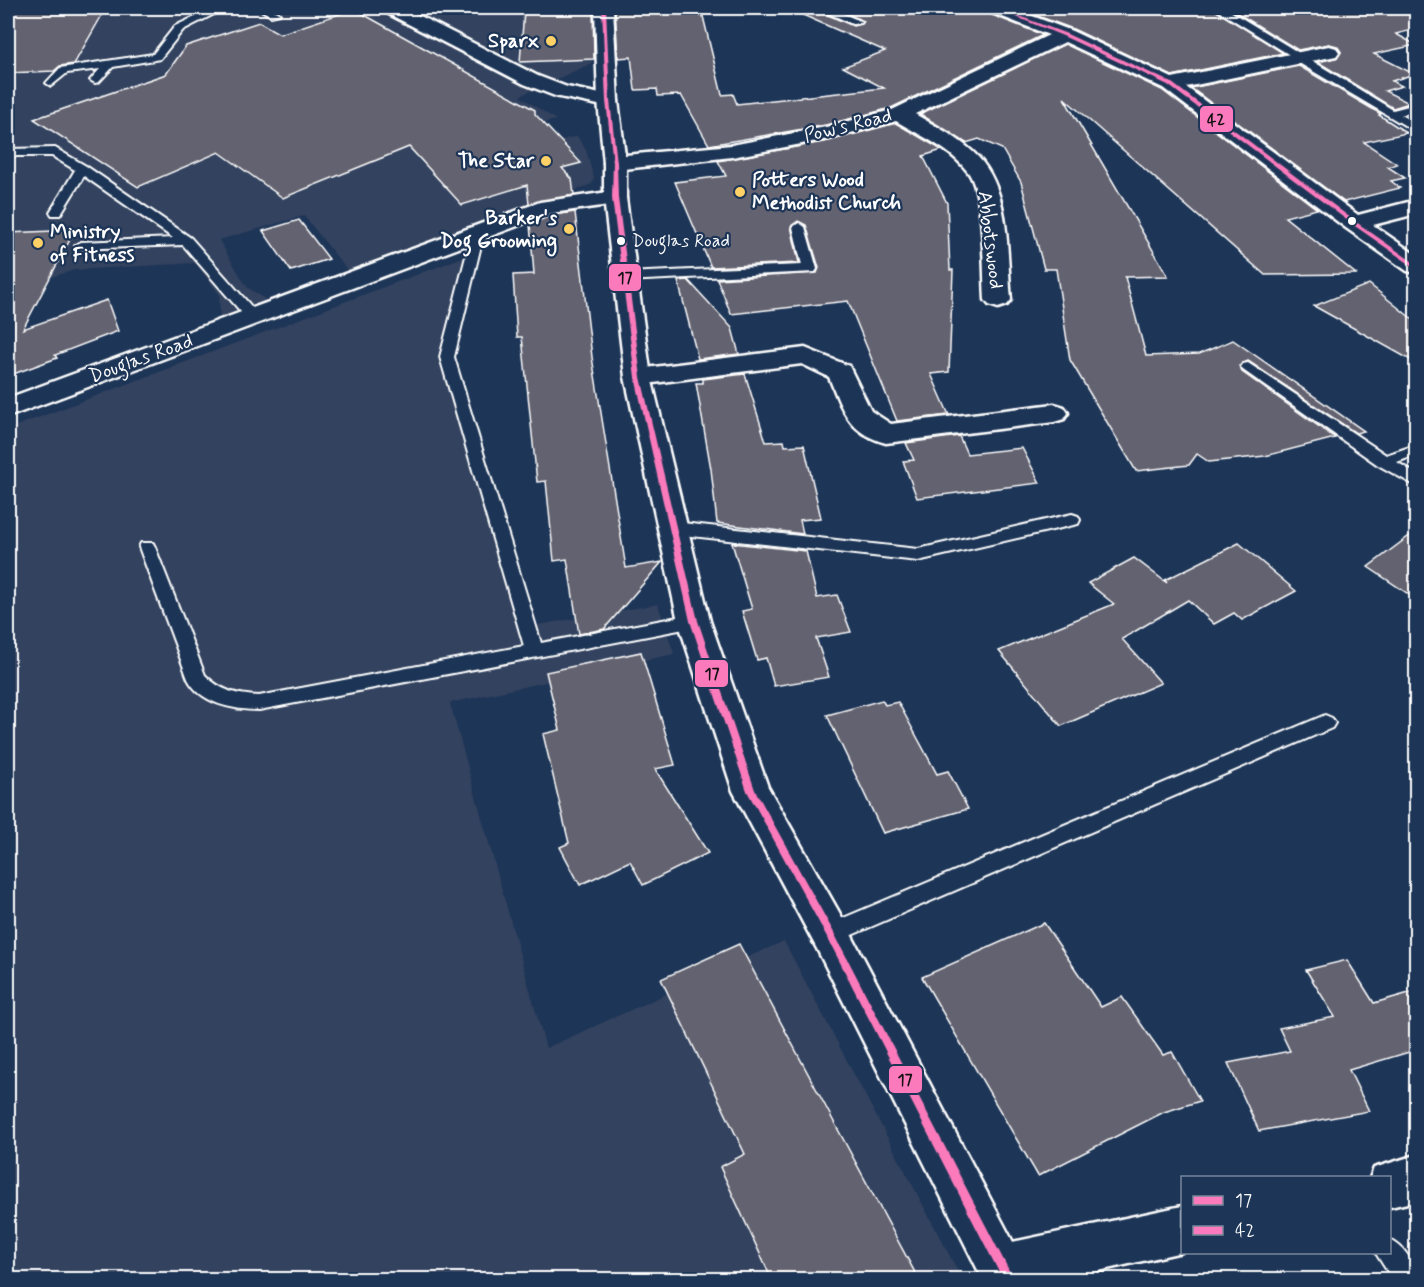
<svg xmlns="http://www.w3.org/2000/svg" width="1424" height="1287" font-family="Mynerve,sans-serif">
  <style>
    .built { fill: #32425e }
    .building { fill: #64626f; stroke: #fff; stroke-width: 1.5 }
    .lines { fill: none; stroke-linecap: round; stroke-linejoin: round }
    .lane-casing { stroke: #fff; stroke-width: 4 }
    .street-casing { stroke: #fff; stroke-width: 5 }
    .secondary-casing { stroke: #fff; stroke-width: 5 }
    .lane { fill: #1d3557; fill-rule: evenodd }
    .street { fill: #1d3557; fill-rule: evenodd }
    .secondary { fill: #1d3557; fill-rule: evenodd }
    .bus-1-casing { stroke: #1d3557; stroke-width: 4 }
    .bus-2-casing { stroke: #1d3557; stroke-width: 4 }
    .bus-1 { fill: #fb7abb; fill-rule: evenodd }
    .bus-2 { fill: #fb7abd; fill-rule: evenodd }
    .poi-dot { fill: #ffd166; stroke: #1d3557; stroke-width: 2 }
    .bus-dot { fill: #fff; stroke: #1d3557; stroke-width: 2 }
    .labels { text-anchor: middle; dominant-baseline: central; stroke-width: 4.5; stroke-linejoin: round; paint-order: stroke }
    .far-bus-label { font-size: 18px; fill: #fff; stroke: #1d3557; text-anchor: start }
    .far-poi-label { font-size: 20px; font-weight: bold; fill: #fff; stroke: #1d3557; text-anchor: end }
    .far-street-label { font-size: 20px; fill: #fff; stroke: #1d3557 }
    .line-badge { stroke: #1d3557; stroke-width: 2 }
    .pale-badge-label { font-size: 16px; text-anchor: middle; font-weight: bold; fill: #111 }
  </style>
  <rect width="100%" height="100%" fill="#1d3557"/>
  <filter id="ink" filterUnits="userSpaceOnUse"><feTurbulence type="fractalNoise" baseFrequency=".0167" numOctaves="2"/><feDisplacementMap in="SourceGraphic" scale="12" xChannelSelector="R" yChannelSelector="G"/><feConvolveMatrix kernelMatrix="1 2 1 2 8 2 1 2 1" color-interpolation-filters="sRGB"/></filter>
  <g filter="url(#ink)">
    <g class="built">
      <polygon points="8,8 592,8 594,59 590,64 520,96 556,120 439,148 418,158 432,173 577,136 586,150 594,178 592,184 481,226 348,271 304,216 219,240 247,287 266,300 220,318 219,294 195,263 75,270 8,290"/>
      <polygon points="479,251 456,356 526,627 658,604 674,654 450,703 546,1048 784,941 962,1279 8,1280 8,429"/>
    </g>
    <g class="building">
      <polygon points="8,8 106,8 74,64 60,66 54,71 8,73"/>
      <polygon points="530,8 593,8 594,59 520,62 524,11 530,11"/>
      <polygon points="615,8 701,8 722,95 733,94 737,104 884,88 843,67 885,51 787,8 815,8 816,10 853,26 862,24 864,21 834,8 985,8 989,14 1043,35 891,108 826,125 709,145 681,95 658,96 657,89 635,90 631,57 618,58"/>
      <polygon points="1016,8 1212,8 1283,53 1172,76 1073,29"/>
      <polygon points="1229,8 1416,8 1416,29 1396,34 1416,45 1374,54 1414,74 1392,81 1402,86 1385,91 1409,103 1393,108 1318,62 1338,57 1341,52 1337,46 1329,44 1298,50"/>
      <polygon points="354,9 535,110 535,114 581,163 562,168 572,179 574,195 529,204 527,185 462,205 409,147 283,198 219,152 138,187 34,119 166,74 186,46 259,22 280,34"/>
      <polygon points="1065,44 1162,90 1317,209 1285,217 1356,274 1265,275 1064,98 1168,276 1125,277 1146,356 1199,354 1233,340 1364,431 1356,433 1248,361 1239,366 1242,372 1335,438 1265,456 1209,462 1197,454 1189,465 1136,471 1070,360 1056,269 1044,269 1021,182 1002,149 979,139 966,143 920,114"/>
      <polygon points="1299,66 1381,114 1379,115 1407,133 1364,142 1397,164 1388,167 1405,178 1391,181 1400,188 1344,202 1191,88"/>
      <polygon points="896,123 942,150 923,156 947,203 950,270 953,270 949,372 931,374 949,415 897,421 848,301 731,314 717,279 817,273 819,268 806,225 798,221 791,226 799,263 711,267 675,182 726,176 718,161 829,141"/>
      <polygon points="575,212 592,357 626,568 662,562 604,629 579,634 567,559 554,561 546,481 537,482 522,337 517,337 513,275 534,274 530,224 553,215"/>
      <polygon points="299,220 329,259 291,271 263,231"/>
      <polygon points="75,230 23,329 107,300 118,331 55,355 57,358 8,376 8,233"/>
      <polygon points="688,280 732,328 739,354 698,359 678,281"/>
      <polygon points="1369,284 1416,322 1416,363 1314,306"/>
      <polygon points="745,374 766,442 784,441 785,446 804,445 821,518 800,520 803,534 717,523 711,469 696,383 703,383 703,379"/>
      <polygon points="959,436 967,454 1022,448 1040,483 917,498 903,461 914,460 906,443"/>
      <polygon points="1416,531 1416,599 1368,567"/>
      <polygon points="732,543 806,551 817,598 837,595 851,632 816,638 829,677 774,686 766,658 757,660 742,611 752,609"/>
      <polygon points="1239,543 1296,591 1242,620 1234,613 1214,624 1188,600 1122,639 1161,683 1061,726 999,651 1114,604 1088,583 1134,558 1167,583 1165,580"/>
      <polygon points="641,652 675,765 655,769 708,853 643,885 630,861 580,885 560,847 569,843 543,734 560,730 546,672"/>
      <polygon points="882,700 885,705 898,702 937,774 948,771 968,809 883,833 827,715"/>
      <polygon points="1044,923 1101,1007 1122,997 1163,1055 1172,1052 1200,1101 1164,1112 1038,1176 922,977"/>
      <polygon points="739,944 828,1111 919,1280 772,1280 720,1167 745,1154 661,979"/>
      <polygon points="1347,960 1374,1003 1416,991 1416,1050 1349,1070 1369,1111 1259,1131 1228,1063 1290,1051 1279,1028 1335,1017 1306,970"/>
    </g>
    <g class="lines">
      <g class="lane-casing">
        <g id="lane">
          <polygon points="136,8 151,8 146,11"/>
          <polygon points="214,8 226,8 183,30 160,59 113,67 99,82 95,83 90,80 100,69 67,73 51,86 46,83 60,68 153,54 175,26"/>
          <polygon points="258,8 270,8 280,14 271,16"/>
          <polygon points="817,8 830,8 862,22 853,24"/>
          <polygon points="1214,8 1225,8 1393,110 1416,104 1416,110 1401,115 1416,124 1416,132 1294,60 1293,57"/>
          <polygon points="55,148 86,166 191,238 258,314 260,317 258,320 248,320 183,245 76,249 75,246 81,242 173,238 84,176 60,215 52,215 50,212 75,170 52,156 8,156 8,149"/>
          <polygon points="799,223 805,227 817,269 815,272 625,281 618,277 625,273 802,265 793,227"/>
          <path d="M478 229 484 233 454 357 541 643 694 614 700 616 703 621 700 626 259 710C234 710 201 704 188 679L139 547 141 543H153L155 547 205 675C221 691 237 695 259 696L524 646 440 357 472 233Z"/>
          <polygon points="1248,363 1386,455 1416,445 1416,455 1397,462 1416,474 1416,486 1378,465 1243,370 1241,367 1243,364"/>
          <polygon points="1072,514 1078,516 1080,520 1078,524 918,561 673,534 667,532 665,528 667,524 673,522 918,549"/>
          <polygon points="1325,715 1332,718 1335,723 1332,728 838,941 830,944 822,941 819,934 822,927"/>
          <path d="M1390 1240C1404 1246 1416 1264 1416 1280H1393L1375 1252H1390Z"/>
        </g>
      </g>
      <g class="street-casing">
        <g id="street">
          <polygon points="382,8 404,8 538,76 567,87 615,97 618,101 615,105 608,107 555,96 524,84 385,12"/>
          <path d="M987 8H1011L1072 31 1172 78 1329 46 1336 48 1339 52 1336 56 1186 87 1358 215 1416 200V214L1373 225 1416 255V273L1407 271 1346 228 1163 88 1065 42 915 114C935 126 956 136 973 152 1012 187 1006 251 1011 300L1007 305 998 308 989 305 985 300C983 270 985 195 968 172 950 148 921 136 896 121L828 139 732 157 615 170 607 168 604 163 607 158 615 156 732 145 826 127 892 110 1049 35 990 12Z"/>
          <polygon points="615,191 623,193 626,198 623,203 552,213 8,417 8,398 540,202"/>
          <path d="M805 348 849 366 871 411 891 424 1054 404 1064 407 1068 413 1064 419 1054 422 886 443C848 433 842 409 829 377L802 364 638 385 629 383 625 377 629 371 638 369Z"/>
          <polygon points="1416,1155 1416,1201 1390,1207 1390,1178 1370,1178 1374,1168"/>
          <polygon points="1182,1206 1182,1252 1059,1280 984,1280 979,1268 986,1251 1003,1244"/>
        </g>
      </g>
      <g class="secondary-casing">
        <polygon id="secondary" points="595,8 613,8 618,101 626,163 626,198 651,377 710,621 768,787 844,921 1033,1280 983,1280 816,947 733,791 678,621 625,377 604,198 604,163 598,101"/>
      </g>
      <use href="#lane" class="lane"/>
      <use href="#street" class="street"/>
      <use href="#secondary" class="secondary"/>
      <g class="bus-1-casing">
        <polygon id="bus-1" points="602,8 606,8 610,101 617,163 618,198 641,377 698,621 755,790 833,931 1014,1280 1003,1280 827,937 747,791 690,621 635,377 612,198 613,163 606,101"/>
      </g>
      <g class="bus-2-casing">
        <polygon id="bus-2" points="994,8 998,8 1067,34 1172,83 1356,222 1416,264 1416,268 1414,267 1352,224 1168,85 1063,36"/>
      </g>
      <use href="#bus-1" class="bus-1"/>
      <use href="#bus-2" class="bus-2"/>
    </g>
  </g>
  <g class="poi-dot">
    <circle cx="551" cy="41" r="6"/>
    <circle cx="546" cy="161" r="6"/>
    <circle cx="740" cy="192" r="6"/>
    <circle cx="569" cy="229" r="6"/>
    <circle cx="38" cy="243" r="6"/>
  </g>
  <g class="bus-dot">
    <circle cx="1352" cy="221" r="5"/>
    <circle cx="621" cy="241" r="5"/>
  </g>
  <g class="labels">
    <g class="far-bus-label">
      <text x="632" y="241">Douglas Road</text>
    </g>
    <g class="far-poi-label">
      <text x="539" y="41">Sparx</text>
      <text x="534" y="161">The Star</text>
      <text x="752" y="180" text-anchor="start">Potters Wood<tspan x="752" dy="23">Methodist Church</tspan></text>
      <text x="557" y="218">Barker's<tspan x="557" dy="23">Dog Grooming</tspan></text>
      <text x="50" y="232" text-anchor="start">Ministry<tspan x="50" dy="23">of Fitness</tspan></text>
    </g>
    <g class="far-street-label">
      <text transform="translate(848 126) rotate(-14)">Pow's Road</text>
      <text transform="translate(990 240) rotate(83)">Abbotswood</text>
      <text transform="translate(141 359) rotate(-20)">Douglas Road</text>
    </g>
  </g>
  <g class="line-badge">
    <rect x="1199" y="105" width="35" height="28" rx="6" fill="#fb7abd"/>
    <rect x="608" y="263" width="34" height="29" rx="6" fill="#fb7abb"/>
    <rect x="694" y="659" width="35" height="29" rx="6" fill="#fb7abb"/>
    <rect x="888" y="1065" width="35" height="29" rx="6" fill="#fb7abb"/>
  </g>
  <g class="pale-badge-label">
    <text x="1216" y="125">42</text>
    <text x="625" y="283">17</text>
    <text x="712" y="679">17</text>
    <text x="905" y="1085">17</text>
  </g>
  <rect width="1424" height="1287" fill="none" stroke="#1d3557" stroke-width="30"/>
  <rect x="15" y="15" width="1394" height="1257" fill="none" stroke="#fff" stroke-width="2" filter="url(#ink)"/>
  <rect x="1181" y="1176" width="210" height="78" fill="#1d3557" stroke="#77869a" stroke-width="1.5"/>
  <rect x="1193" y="1196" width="30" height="9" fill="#fb7abb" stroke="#77869a" stroke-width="1.5"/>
  <text x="1235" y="1206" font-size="18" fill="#ffffff">17</text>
  <rect x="1193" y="1226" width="30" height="9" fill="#fb7abd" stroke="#77869a" stroke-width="1.5"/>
  <text x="1235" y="1236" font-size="18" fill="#ffffff">42</text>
</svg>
